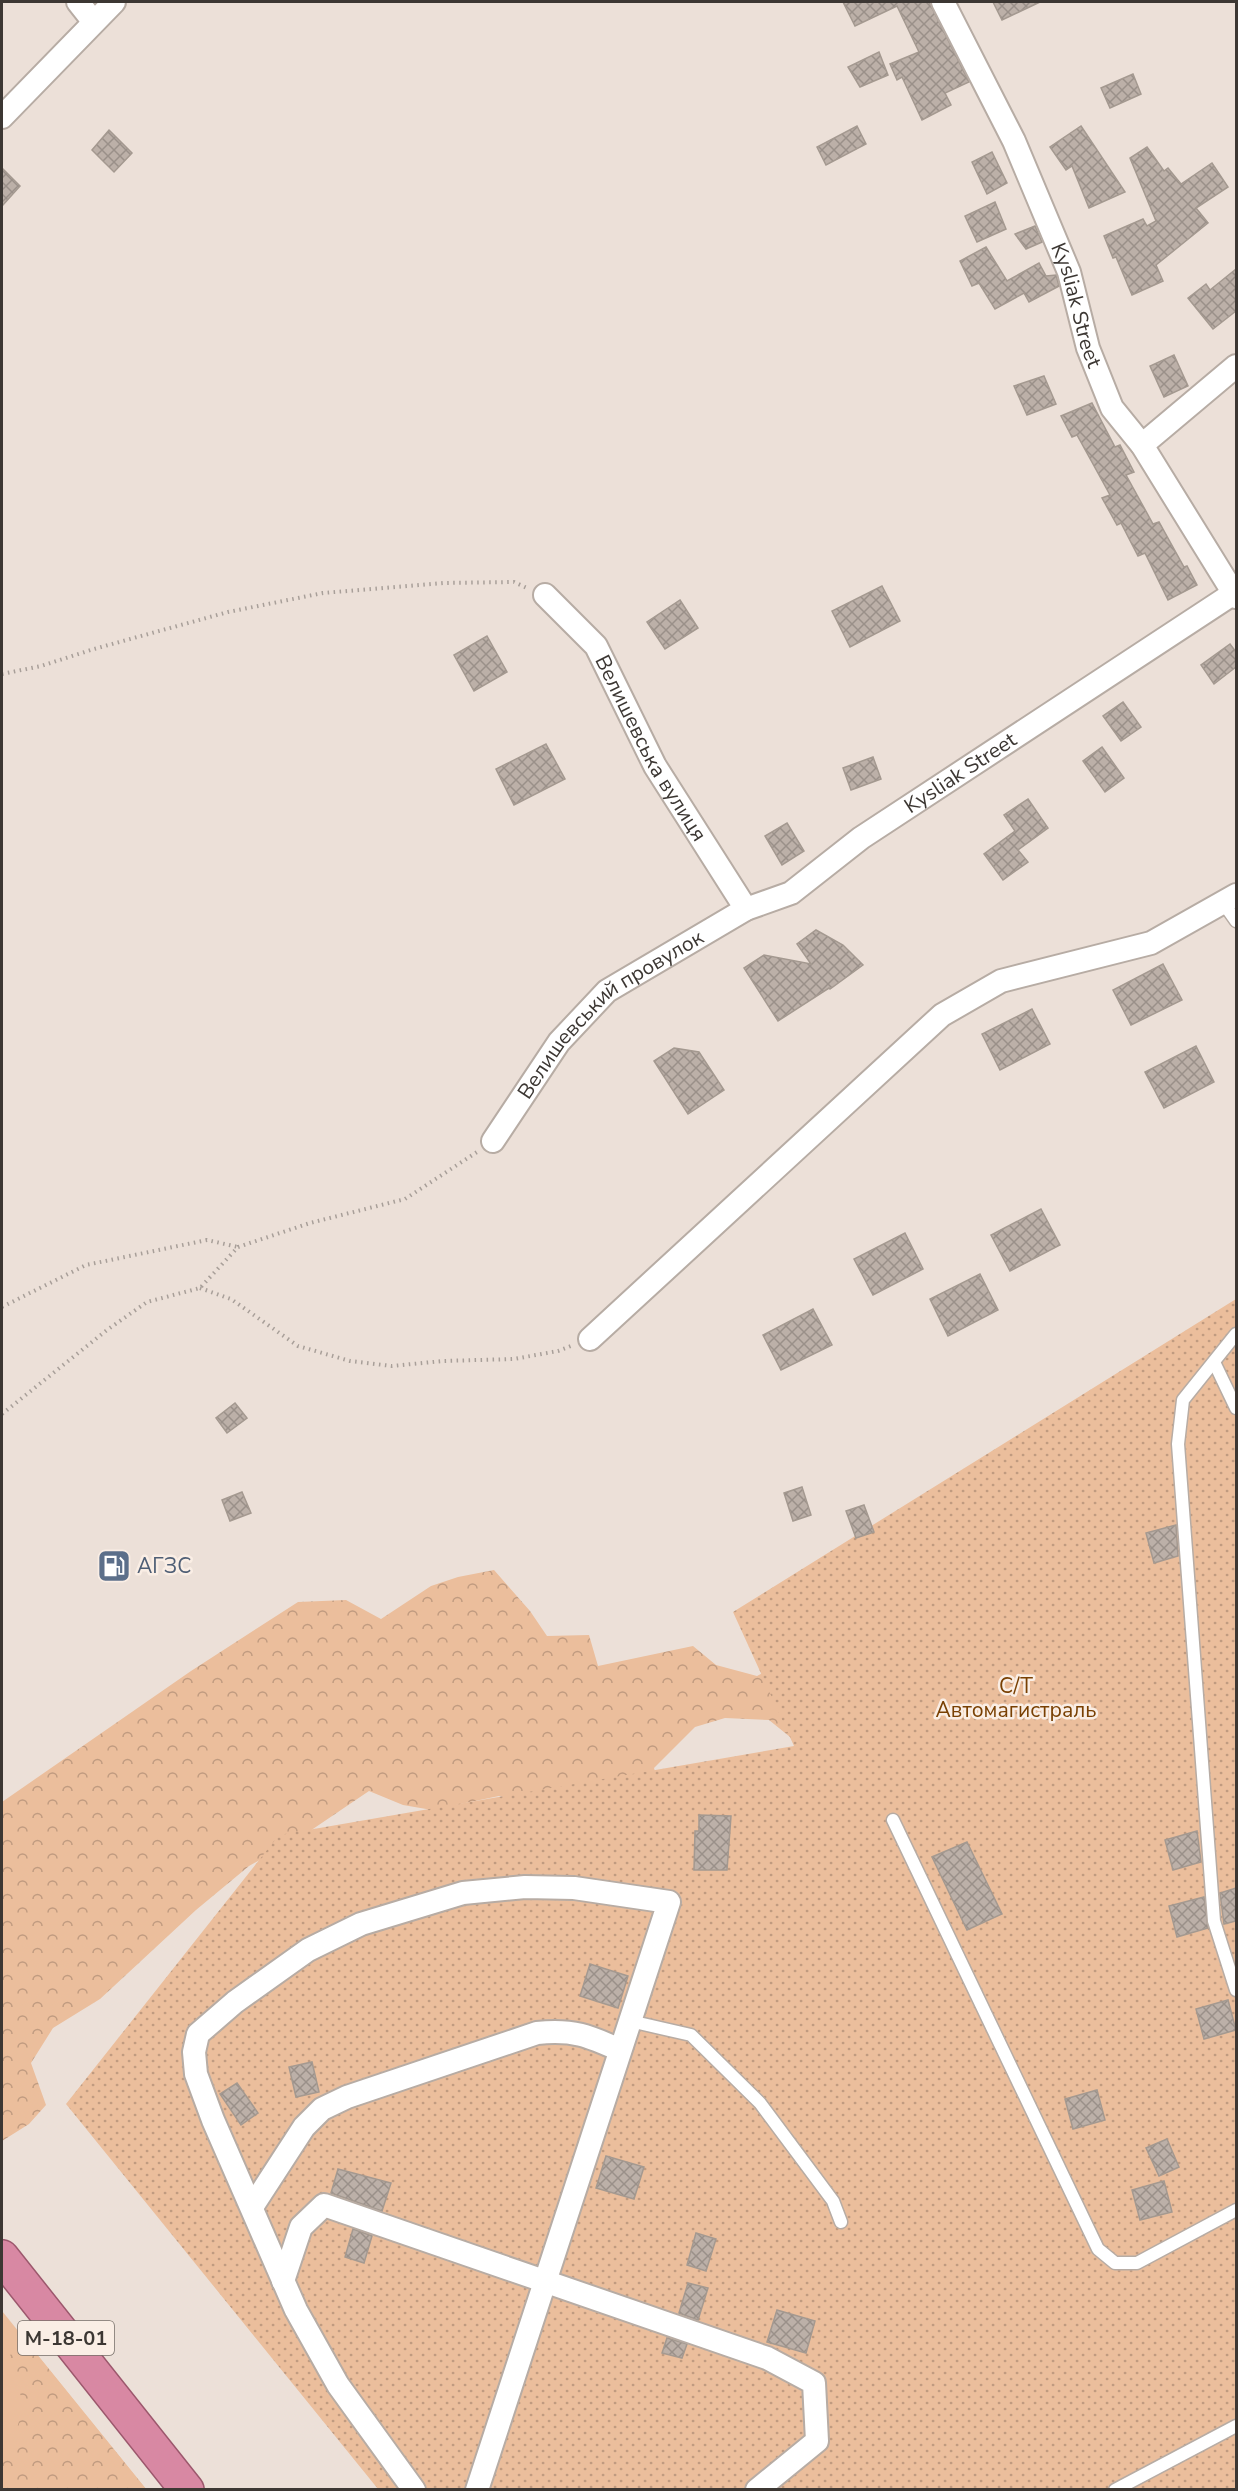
<svg xmlns="http://www.w3.org/2000/svg" width="1238" height="2491" font-family="'Nunito Sans',sans-serif">
  <style>
    .grass { fill: #ebbe9c }
    .forest { fill: url(#forest-crowns) }
    .garden { fill: url(#garden-dots) }
    .building { fill: url(#building-cross-hatch); stroke: #a49990; stroke-width: 1.5 }
    .lines { fill: none; stroke-linecap: round; stroke-linejoin: round }
    .service-casing { stroke: #b7aca4; stroke-width: 15 }
    .minor-casing { stroke: #b7aca4; stroke-width: 26 }
    .trunk-casing { stroke: #9c586d; stroke-width: 36 }
    .path { stroke: #a89f99; stroke-width: 4; stroke-dasharray: 1.5 4.5; stroke-linecap: butt }
    .service { stroke: #fff; stroke-width: 12 }
    .minor { stroke: #fff; stroke-width: 22 }
    .trunk { stroke: #d888a3; stroke-width: 33 }
    .labels { text-anchor: middle; dominant-baseline: central; stroke-width: 5; stroke-linejoin: round; paint-order: stroke }
    .shield { fill: #faeee5; stroke: #756e68; stroke-width: 1.5 }
    .shield-label { font-size: 20px; font-weight: bold; fill: #3c3733 }
    .street-label { font-size: 21px; fill: #3c3733; stroke: #faeee5 }
    .service-label { font-size: 21px; fill: #4e5e75; stroke: #faeee5; text-anchor: start }
    .park-label { font-size: 21px; fill: #794003; stroke: #faeee5 }
  </style>
  <defs>
    <pattern id="forest-crowns" width="20" height="18" patternUnits="userSpaceOnUse" patternTransform="scale(1.5)"><rect width="20" height="18" fill="#ebbe9c"/><path d="M2 6a3 3 0 1 1 6 0M12 15a3 3 0 1 1 6 0" fill="none" stroke="#c09b80"/></pattern>
    <pattern id="garden-dots" width="8" height="8" patternUnits="userSpaceOnUse" patternTransform="scale(1.5)"><rect width="8" height="8" fill="#ebbe9c"/><path d="M2 2h.1M6 6h.1" fill="none" stroke="#c09b80" stroke-width="1.8" stroke-linecap="round"/></pattern>
    <pattern id="building-cross-hatch" width="8" height="8" patternUnits="userSpaceOnUse" patternTransform="scale(1.5)"><rect width="8" height="8" fill="#bcb0a8"/><path d="M0 0l8 8M0 8l8-8" fill="none" stroke="#9a9089"/></pattern>
  </defs>
  <rect width="100%" height="100%" fill="#ece0d8"/>
  <polygon class="grass" points="2,2311 146,2489 2,2489"/>
  <g class="forest">
    <polygon points="494,1570 530,1611 547,1636 589,1635 598,1666 693,1646 716,1665 757,1676 815,1645 800,1745 769,1720 725,1718 695,1727 654,1768 667,1811 549,1806 499,1796 432,1810 403,1805 369,1791 307,1833 249,1866 196,1910 100,1999 53,2028 31,2063 46,2105 29,2124 2,2141 2,1802 191,1671 298,1602 346,1600 381,1619 431,1586 458,1577"/>
    <polygon points="31,2347 146,2489 2,2489 2,2460 9,2454 24,2405 7,2356"/>
  </g>
  <polygon class="garden" points="1236,1299 1236,2489 378,2489 66,2104 279,1835 794,1746 733,1612"/>
  <g class="building">
    <polygon points="843,2 929,2 969,82 945,93 951,105 922,120 902,77 897,80 890,64 919,52 897,6 855,26"/>
    <polygon points="993,2 1040,2 1002,20"/>
    <polygon points="879,52 888,75 860,87 848,67"/>
    <polygon points="1133,74 1141,94 1110,108 1101,88"/>
    <polygon points="857,126 866,144 826,165 817,147"/>
    <polygon points="1081,126 1125,192 1089,208 1072,166 1066,170 1050,147"/>
    <polygon points="109,130 132,153 114,172 92,150"/>
    <polygon points="1147,147 1164,171 1168,168 1181,184 1212,163 1228,187 1196,208 1208,223 1156,265 1163,281 1132,295 1116,257 1113,258 1104,236 1143,219 1147,226 1156,221 1130,158"/>
    <polygon points="992,152 1007,183 987,194 972,162"/>
    <polygon points="2,168 20,186 2,206"/>
    <polygon points="995,202 1006,229 977,242 965,216"/>
    <polygon points="1035,226 1042,242 1026,249 1015,234"/>
    <polygon points="986,247 1007,281 1039,263 1046,276 1056,275 1059,286 1029,302 1024,293 995,309 979,283 972,286 960,261"/>
    <polygon points="1236,269 1236,311 1213,329 1188,298 1206,284 1210,290"/>
    <polygon points="1174,355 1188,386 1164,397 1150,366"/>
    <polygon points="1044,376 1056,404 1027,415 1014,386"/>
    <polygon points="1092,403 1115,447 1120,445 1134,472 1126,475 1153,524 1159,522 1184,567 1187,566 1197,585 1168,600 1145,553 1138,556 1121,523 1117,525 1102,498 1110,495 1077,435 1072,437 1061,416"/>
    <polygon points="882,586 900,621 850,647 832,611"/>
    <polygon points="680,600 698,628 665,649 647,622"/>
    <polygon points="487,636 507,672 474,691 454,655"/>
    <polygon points="1230,644 1236,652 1236,667 1214,684 1201,665"/>
    <polygon points="1123,702 1141,727 1121,741 1103,716"/>
    <polygon points="546,744 565,779 514,805 496,769"/>
    <polygon points="1102,747 1124,778 1105,792 1083,761"/>
    <polygon points="873,757 881,779 851,790 843,768"/>
    <polygon points="1028,799 1048,828 1018,850 1028,862 1003,880 984,854 1015,831 1004,815"/>
    <polygon points="787,823 804,851 782,865 765,836"/>
    <polygon points="816,930 843,945 863,965 830,989 829,988 778,1021 744,968 764,955 811,964 797,944"/>
    <polygon points="1163,964 1182,1000 1131,1025 1113,990"/>
    <polygon points="1032,1009 1050,1044 1000,1070 982,1034"/>
    <polygon points="1196,1046 1214,1082 1164,1108 1145,1072"/>
    <polygon points="674,1048 699,1052 724,1090 688,1114 654,1061"/>
    <polygon points="1041,1209 1060,1245 1010,1271 991,1235"/>
    <polygon points="905,1233 923,1269 873,1295 854,1259"/>
    <polygon points="980,1274 998,1310 948,1336 930,1299"/>
    <polygon points="813,1309 832,1345 781,1370 763,1335"/>
    <polygon points="235,1403 247,1418 227,1433 216,1418"/>
    <polygon points="802,1487 811,1515 793,1521 784,1493"/>
    <polygon points="242,1492 251,1513 230,1521 222,1500"/>
    <polygon points="864,1505 874,1532 856,1538 846,1511"/>
    <polygon points="1176,1525 1178,1556 1154,1563 1146,1533"/>
    <polygon points="699,1815 731,1816 727,1870 694,1870 695,1831 699,1831"/>
    <polygon points="1197,1831 1201,1862 1173,1870 1165,1840"/>
    <polygon points="967,1842 1002,1914 967,1930 932,1857"/>
    <polygon points="1236,1888 1236,1921 1224,1924 1220,1893"/>
    <polygon points="1204,1897 1208,1928 1177,1937 1169,1906"/>
    <polygon points="590,1964 628,1976 618,2008 580,1996"/>
    <polygon points="1228,2000 1236,2030 1204,2039 1196,2009"/>
    <polygon points="312,2062 319,2092 296,2097 289,2067"/>
    <polygon points="237,2083 258,2113 241,2125 220,2094"/>
    <polygon points="1097,2090 1105,2120 1073,2129 1065,2099"/>
    <polygon points="1167,2139 1179,2167 1159,2176 1146,2148"/>
    <polygon points="606,2156 644,2167 634,2199 596,2188"/>
    <polygon points="338,2169 391,2183 382,2211 331,2193"/>
    <polygon points="1164,2181 1172,2212 1140,2220 1132,2190"/>
    <polygon points="353,2229 372,2236 364,2263 345,2257"/>
    <polygon points="696,2233 716,2239 706,2271 687,2265"/>
    <polygon points="688,2283 708,2288 698,2320 679,2313"/>
    <polygon points="777,2310 815,2321 806,2353 767,2342"/>
    <polygon points="667,2338 687,2344 682,2358 662,2353"/>
  </g>
  <g class="lines">
    <g class="service-casing">
      <g id="service">
        <polyline points="1224,904 1236,921"/>
        <polyline points="1236,1334 1183,1400 1178,1444 1214,1921 1236,1990"/>
        <polyline points="1214,1362 1236,1408"/>
        <polyline points="893,1820 1098,2249 1115,2263 1137,2263 1236,2210"/>
        <polyline points="630,2021 691,2035 760,2103 833,2201 841,2222"/>
        <polyline points="1115,2490 1236,2426"/>
      </g>
    </g>
    <g class="minor-casing">
      <g id="minor">
        <polyline points="78,2 93,21"/>
        <path id="s1" d="M943 2 1014 141 1069 272 1088 348 1112 408 1142 445 1236 597"/>
        <polyline points="2,117 114,2"/>
        <polyline points="1142,445 1236,366"/>
        <path id="s2" d="M545 595 596 646 655 766 746 909"/>
        <path id="s3" d="M493 1141 559 1042 607 991 746 909 791 893 861 838 1234 593"/>
        <polyline points="590,1339 942,1015 1001,981 1151,943 1236,895"/>
        <path d="M252 2207 304 2127 322 2109 347 2097 537 2033C573 2029 589 2036 620 2050"/>
        <polyline points="283,2281 301,2227 324,2205 767,2358 814,2383 817,2441 757,2490"/>
        <polyline points="414,2490 338,2385 296,2310 213,2120 196,2074 194,2052 198,2034 235,2002 308,1950 361,1924 463,1893 525,1887 574,1888 669,1902 477,2490"/>
      </g>
    </g>
    <g class="trunk-casing">
      <polyline id="trunk" points="2,2257 187,2490"/>
    </g>
    <g class="path">
      <polyline points="2,674 41,666 94,649 228,612 323,593 444,583 514,582 527,588"/>
      <polyline points="200,1288 231,1299 298,1346 350,1361 392,1366 443,1361 514,1359 558,1351 571,1346"/>
      <polyline points="2,1307 86,1265 207,1240 238,1247"/>
      <polyline points="2,1414 107,1330 147,1302 200,1288 238,1247 310,1223 405,1199 477,1152"/>
    </g>
    <use href="#service" class="service"/>
    <use href="#minor" class="minor"/>
    <use href="#trunk" class="trunk"/>
  </g>
  <defs>
    <g id="fuel-square" transform="scale(1.725)"><rect x="-9" y="-9" width="18" height="18" rx="4" fill="#5c6f8a" stroke="#faeee5"/><path d="M-5.5-6h7V0h2V4h1.3V-2.5L3-4.5l.8-.8L6-3V5H2.5V1h-1V6h-7ZM-4.2-4.7v3.2H.2V-4.7Z" fill="#fff"/></g>
  </defs>
  <g fill-rule="evenodd">
    <use href="#fuel-square" x="114" y="1566"/>
  </g>
  <g class="labels">
    <rect class="shield" x="18" y="2321" width="96" height="34" rx="4.5"/>
    <g class="shield-label">
      <text x="66" y="2338">М-18-01</text>
    </g>
    <g class="street-label">
      <text stroke="none"><textPath href="#s1" startOffset="332">Kysliak Street</textPath></text>
      <text stroke="none"><textPath href="#s2" startOffset="188">Велишевська вулиця</textPath></text>
      <text stroke="none"><textPath href="#s3" startOffset="606">Kysliak Street</textPath></text>
      <text stroke="none"><textPath href="#s3" startOffset="176">Велишевський провулок</textPath></text>
    </g>
    <g class="service-label">
      <text x="137" y="1566">АГЗС</text>
    </g>
    <g class="park-label">
      <text x="1016" y="1686">С/Т<tspan x="1016" dy="24">Автомагистраль</tspan></text>
    </g>
  </g>
  <rect width="1238" height="2491" fill="none" stroke="#3c3733" stroke-width="6"/>
</svg>
